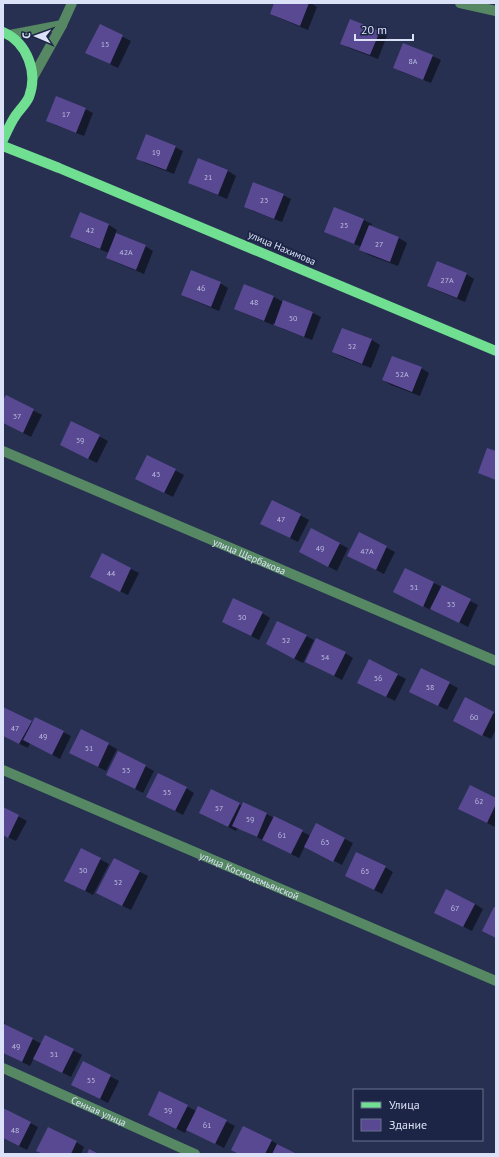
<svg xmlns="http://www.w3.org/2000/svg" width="499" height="1157" font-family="'PT Sans',sans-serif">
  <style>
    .shadow { fill: #0007 }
    .building { fill: #594993 }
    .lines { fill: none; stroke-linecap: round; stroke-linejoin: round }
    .minor { stroke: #568963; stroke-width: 10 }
    .major { stroke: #71df91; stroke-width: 10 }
    .labels { text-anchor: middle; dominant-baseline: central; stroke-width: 4; stroke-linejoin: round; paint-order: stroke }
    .number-label { font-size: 8px; fill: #babcde }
    .street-label { font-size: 10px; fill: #dbe2f7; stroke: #1d2546 }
  </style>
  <rect width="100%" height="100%" fill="#273051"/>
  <g class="shadow">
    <polygon points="275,3 311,3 317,7 308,30 279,18 271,14"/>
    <polygon points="100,25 131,41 118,68 95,57"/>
    <polygon points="379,32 387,36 378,59 349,48 341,43"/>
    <polygon points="432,56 441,60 431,83 402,72 394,67"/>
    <polygon points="85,109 93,113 84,136 55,125 47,120"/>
    <polygon points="175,147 183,151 174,174 145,163 137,158"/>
    <polygon points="199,160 228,171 236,176 227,199 198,187 190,183"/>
    <polygon points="283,195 291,199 282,222 253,211 245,206"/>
    <polygon points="80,213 109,225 117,230 115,234 145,246 153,251 144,274 115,262 107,258 109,253 79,241 71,236"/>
    <polygon points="364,220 372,224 370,227 399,238 407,243 398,266 369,255 361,250 362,247 334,236 325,231"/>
    <polygon points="466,274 474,279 465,302 436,290 428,286"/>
    <polygon points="220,283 228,288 219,311 190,299 182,295"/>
    <polygon points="245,285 274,297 283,302 284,301 313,313 321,317 312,340 283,329 273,323 273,325 244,313 236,308"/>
    <polygon points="343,329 372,340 380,345 371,368 342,357 333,352"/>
    <polygon points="421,368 429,373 420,396 391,385 383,380"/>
    <polygon points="6,396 42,415 31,437 3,423 3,402"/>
    <polygon points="72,422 108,441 97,463 69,449"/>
    <polygon points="148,456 184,475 173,497 145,483"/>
    <polygon points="273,501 309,520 298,542 270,528"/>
    <polygon points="359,533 395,552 384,574 356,560"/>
    <polygon points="340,544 348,548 337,571 309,557"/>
    <polygon points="103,555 139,573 128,595 100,582"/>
    <polygon points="406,569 478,605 468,627 432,608 431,610 403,596"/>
    <polygon points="262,613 270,618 259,640 231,626"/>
    <polygon points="306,636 314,640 303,663 275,649"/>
    <polygon points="345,653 353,658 342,680 314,666"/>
    <polygon points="422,669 458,688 447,710 419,696"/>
    <polygon points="398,675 406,679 395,701 367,687"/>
    <polygon points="466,699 496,714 496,729 491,739 463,726"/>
    <polygon points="3,708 33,723 63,732 71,736 60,759 30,743 28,748 3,736"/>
    <polygon points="81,730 117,749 106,771 78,757"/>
    <polygon points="118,752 154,771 143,793 115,779"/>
    <polygon points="186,788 194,793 183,815 156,801"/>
    <polygon points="496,799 495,827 467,813"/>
    <polygon points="244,803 311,836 317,825 353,843 342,865 305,846 299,858 238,828 236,831 208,817 239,804 242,806"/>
    <polygon points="3,808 27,821 16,841 3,835"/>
    <polygon points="81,849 109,864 93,895 74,885"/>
    <polygon points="115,859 148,876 131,910 106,898"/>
    <polygon points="385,867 393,872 382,894 354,880"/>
    <polygon points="475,904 483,909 472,931 444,917"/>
    <polygon points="3,1021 5,1022 4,1025 42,1044 46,1036 82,1055 71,1077 34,1058 30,1066 3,1053"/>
    <polygon points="83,1062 119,1081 108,1103 80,1089"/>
    <polygon points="160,1092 196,1111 198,1107 235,1126 224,1148 187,1129 185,1133 157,1119"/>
    <polygon points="3,1109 38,1127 27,1150 3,1138"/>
    <polygon points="243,1127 272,1141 295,1154 240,1154"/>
    <polygon points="76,1142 84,1147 81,1154 44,1154"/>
  </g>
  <g class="building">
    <polygon points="274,3 309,3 300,26 270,14"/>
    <polygon points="350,19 380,31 370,55 340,44"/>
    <polygon points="100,24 123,35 110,64 85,53"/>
    <polygon points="403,43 433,55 423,80 393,68"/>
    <polygon points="56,96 86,108 76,133 46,121"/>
    <polygon points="146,134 176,146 166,170 136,159"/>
    <polygon points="198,158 228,170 218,195 188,183"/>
    <polygon points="253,182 284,194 274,219 244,207"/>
    <polygon points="334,207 364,219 354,244 324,232"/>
    <polygon points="80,212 109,224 100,249 70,237"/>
    <polygon points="369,225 399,237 390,262 359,250"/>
    <polygon points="116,233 146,245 136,270 106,258"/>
    <polygon points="437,261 467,273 457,298 427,286"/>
    <polygon points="191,270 221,282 211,307 181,295"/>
    <polygon points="244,284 274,296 264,321 234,309"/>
    <polygon points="283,300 313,312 304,337 274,325"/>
    <polygon points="342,328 372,339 362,364 332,352"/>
    <polygon points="392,356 422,367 412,392 382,380"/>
    <polygon points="6,395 34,409 23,433 3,423 3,400"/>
    <polygon points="71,421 100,435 88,459 60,445"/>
    <polygon points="487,448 496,451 496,480 478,473"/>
    <polygon points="147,455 176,469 164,493 135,479"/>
    <polygon points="272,500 301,514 290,538 260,524"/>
    <polygon points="311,528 340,543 328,567 299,552"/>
    <polygon points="359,532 387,546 376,570 347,556"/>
    <polygon points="102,553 131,568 120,592 90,577"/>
    <polygon points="405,568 434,582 423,607 393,592"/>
    <polygon points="442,585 471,599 459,623 430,609"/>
    <polygon points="233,598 263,612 251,636 222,622"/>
    <polygon points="277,621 307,635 294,659 266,644"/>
    <polygon points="316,638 346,652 334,676 305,662"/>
    <polygon points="369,659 398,674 386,697 357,683"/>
    <polygon points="421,668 450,682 438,706 409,692"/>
    <polygon points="465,697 494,712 482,736 453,721"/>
    <polygon points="3,707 32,721 19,744 3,736"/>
    <polygon points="35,717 64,731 52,755 23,740"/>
    <polygon points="81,729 109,743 98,767 69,753"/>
    <polygon points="118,751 146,765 135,789 106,775"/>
    <polygon points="158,773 187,787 175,811 146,797"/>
    <polygon points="470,785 496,798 496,804 487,823 458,809"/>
    <polygon points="211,789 240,803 228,827 199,813"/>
    <polygon points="243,802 267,813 257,837 232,826"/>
    <polygon points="3,807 19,815 8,838 3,835"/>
    <polygon points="274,816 303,830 291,854 262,840"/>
    <polygon points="316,823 345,838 333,862 304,847"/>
    <polygon points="81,848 101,858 85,891 64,881"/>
    <polygon points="356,852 386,866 374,890 345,876"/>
    <polygon points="114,858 140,871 122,906 96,893"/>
    <polygon points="446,889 475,904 463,927 434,913"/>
    <polygon points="494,907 496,908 496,938 482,931"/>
    <polygon points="4,1024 33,1038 22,1062 3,1053 3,1026"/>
    <polygon points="45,1035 74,1049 62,1073 33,1059"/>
    <polygon points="83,1061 111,1075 100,1099 71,1085"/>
    <polygon points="159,1091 188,1105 176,1129 148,1115"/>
    <polygon points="198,1106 227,1120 215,1144 186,1130"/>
    <polygon points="3,1108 31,1122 19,1146 3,1138"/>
    <polygon points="243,1126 272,1140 265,1154 239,1154 231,1150"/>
    <polygon points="48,1127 77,1141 71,1154 43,1154 36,1151"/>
    <polygon points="277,1144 297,1154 272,1154"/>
    <polygon points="89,1149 99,1154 87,1154"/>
  </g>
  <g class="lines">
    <g class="minor">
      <polyline points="460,3 496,11"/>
      <polyline points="10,35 62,25"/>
      <polyline points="33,77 62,25 72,3"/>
      <path id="s1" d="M3 451 496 661"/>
      <path id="s2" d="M3 770 496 981"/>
      <path id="s3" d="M3 1068 195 1154"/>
    </g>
    <g class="major">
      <path d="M3 32C28 43 38 73 29 97 26 104 20 109 16 115 11 122 7 131 3 140"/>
      <polyline points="3,146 59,168 496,351"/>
    </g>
  </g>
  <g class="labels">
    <g class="number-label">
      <text x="105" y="44">15</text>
      <text x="413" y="61">8А</text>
      <text x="66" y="114">17</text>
      <text x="156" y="152">19</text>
      <text x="208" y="177">21</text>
      <text x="264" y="200">23</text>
      <text x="344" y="225">25</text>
      <text x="90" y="230">42</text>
      <text x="379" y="244">27</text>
      <text x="126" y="252">42А</text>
      <text x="447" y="280">27А</text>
      <text x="201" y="288">46</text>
      <text x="254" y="302">48</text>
      <text x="293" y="318">50</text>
      <text x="352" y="346">52</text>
      <text x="402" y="374">52А</text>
      <text x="17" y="416">37</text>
      <text x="80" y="440">39</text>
      <text x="156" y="474">43</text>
      <text x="281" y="519">47</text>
      <text x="320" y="548">49</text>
      <text x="367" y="551">47А</text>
      <text x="111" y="573">44</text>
      <text x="414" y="587">51</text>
      <text x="451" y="604">53</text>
      <text x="242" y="617">50</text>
      <text x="286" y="640">52</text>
      <text x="325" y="657">54</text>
      <text x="378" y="678">56</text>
      <text x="430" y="687">58</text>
      <text x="474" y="717">60</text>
      <text x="15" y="728">47</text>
      <text x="43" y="736">49</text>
      <text x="89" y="748">51</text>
      <text x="126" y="770">53</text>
      <text x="167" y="792">55</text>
      <text x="479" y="801">62</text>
      <text x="219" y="808">57</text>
      <text x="250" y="819">59</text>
      <text x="282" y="835">61</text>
      <text x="325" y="842">63</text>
      <text x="83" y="870">50</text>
      <text x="365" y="871">65</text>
      <text x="118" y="882">52</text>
      <text x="455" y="908">67</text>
      <text x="16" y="1046">49</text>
      <text x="54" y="1054">51</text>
      <text x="91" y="1080">55</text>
      <text x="168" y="1110">59</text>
      <text x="207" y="1125">61</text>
      <text x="15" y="1130">48</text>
    </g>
    <g class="street-label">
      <text transform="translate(282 248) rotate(23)">улица Нахимова</text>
      <text stroke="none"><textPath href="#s1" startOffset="268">улица Щербакова</textPath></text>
      <text stroke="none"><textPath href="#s2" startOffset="268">улица Космодемьянской</textPath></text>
      <text stroke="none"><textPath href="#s3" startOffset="105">Сенная улица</textPath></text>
    </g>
  </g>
  <rect width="499" height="1157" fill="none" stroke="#dbe2f7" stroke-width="8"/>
  <rect x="353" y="1089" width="130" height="52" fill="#1d2546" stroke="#69718d"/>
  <rect x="361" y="1102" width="20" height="6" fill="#71df91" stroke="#69718d"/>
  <text x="389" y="1109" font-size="12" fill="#dbe2f7">Улица</text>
  <rect x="361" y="1119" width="20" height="12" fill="#594993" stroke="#69718d"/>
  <text x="389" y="1129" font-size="12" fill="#dbe2f7">Здание</text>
  <g transform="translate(36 36) rotate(272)" stroke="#1d2546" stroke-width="3" paint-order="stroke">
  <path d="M0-3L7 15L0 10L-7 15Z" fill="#dbe2f7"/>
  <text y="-6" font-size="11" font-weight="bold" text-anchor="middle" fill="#dbe2f7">С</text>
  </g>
  <path d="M355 34v6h58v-6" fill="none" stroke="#dbe2f7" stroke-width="2"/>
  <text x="361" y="34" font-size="12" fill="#dbe2f7" stroke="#1d2546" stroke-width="3" paint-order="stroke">20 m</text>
</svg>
